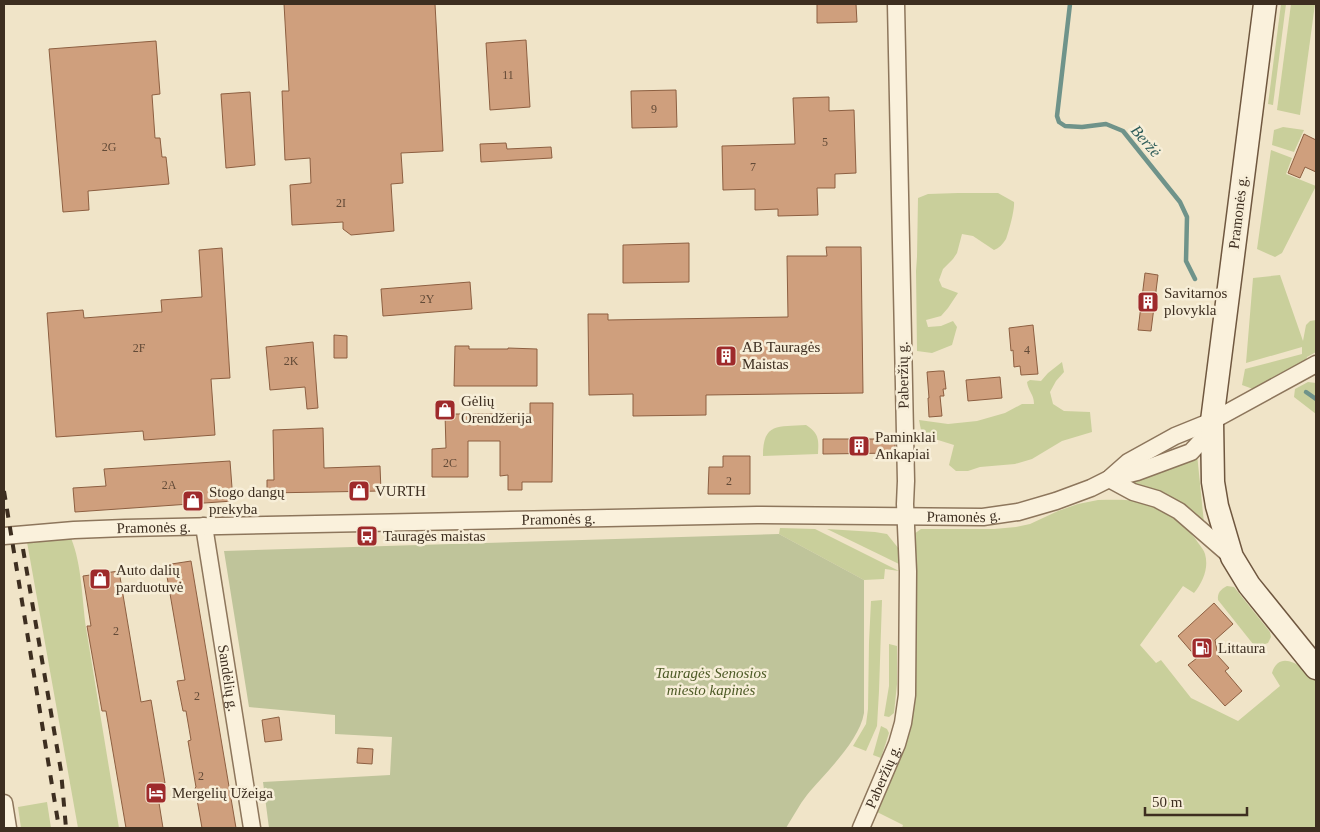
<svg xmlns="http://www.w3.org/2000/svg" width="1320" height="832" font-family="'Times New Roman',serif">
  <style>
    .green { fill: #c9cf9b }
    .cemetery { fill: #bfc49a }
    .lines { fill: none; stroke-linecap: round; stroke-linejoin: round }
    .stream { stroke: #6f938a; stroke-width: 4.5 }
    .building { fill: #cf9f7d; stroke: #8d5f41 }
    .street-casing { stroke: #8d765c; stroke-width: 19 }
    .secondary-casing { stroke: #6f573f; stroke-width: 25 }
    .street { stroke: #faf1dc; stroke-width: 16 }
    .secondary { stroke: #faf1dc; stroke-width: 22 }
    .rail { stroke: #3d2e20; stroke-width: 4; stroke-dasharray: 9 9; stroke-linecap: butt }
    .labels { text-anchor: middle; dominant-baseline: central; stroke-width: 5; stroke-linejoin: round; paint-order: stroke }
    .number-label { font-size: 12px; fill: #624a37 }
    .street-label { font-size: 15px; fill: #3d2e20; stroke: #f7eed8 }
    .poi-label { font-size: 15px; fill: #3d2e20; stroke: #f7eed8; text-anchor: start }
    .park-label { font-size: 15px; font-style: italic; fill: #4d5a26; stroke: #f7eed8 }
    .water-label { font-size: 16px; font-style: italic; fill: #2f5d5a; stroke: #f7eed8 }
  </style>
  <rect width="100%" height="100%" fill="#f0e4c8"/>
  <g class="green">
    <polygon points="1281,4 1286,4 1273,105 1268,104"/>
    <polygon points="1291,4 1315,4 1300,115 1277,110"/>
    <polygon points="1283,127 1304,130 1294,152 1272,145 1274,130"/>
    <polygon points="1271,150 1292,158 1286,174 1316,186 1282,253 1275,257 1257,249"/>
    <path d="M958 193H998L1014 202C1015 209 1009 231 1006 239 1003 244 999 248 994 250L973 236 962 234 957 253 953 259 943 269 939 280 942 287 958 293 948 308 941 316 926 320 928 327 941 326 953 321 957 327 952 345 932 353 917 351 916 271 917 257 918 198 928 194Z"/>
    <polygon points="1280,275 1303,341 1306,325 1310,321 1316,320 1316,352 1307,357 1306,360 1261,387 1253,389 1242,385 1245,369 1302,354 1302,347 1246,363 1253,278"/>
    <path d="M1062 362 1064 372 1056 381 1050 392 1053 404 1064 411 1090 412 1092 432 1062 441 1032 459 1015 464 980 467 968 471H956L949 465 954 445 922 435 919 420 948 424 977 421 1005 413 1022 404H1034C1034 394 1028 391 1027 382L1030 380 1041 381 1048 373Z"/>
    <polygon points="1308,382 1316,383 1316,414 1294,397 1295,389"/>
    <path d="M806 425C819 433 819 440 818 454L763 456C763 422 778 427 806 425Z"/>
    <polygon points="1197,454 1204,523 1137,485 1134,482 1135,479"/>
    <path d="M1098 500C1112 500 1127 499 1141 502 1165 507 1185 523 1199 544 1201 547 1204 550 1205 554 1209 568 1203 582 1194 593L1183 586 1140 645 1156 663 1161 660 1191 698 1238 721 1280 686 1272 673C1280 647 1306 669 1316 681V828H902L903 825 877 812 896 764 914 534 921 529H994L1016 527 1030 524 1058 511 1078 504Z"/>
    <polygon points="780,528 815,529 899,571 885,569 884,579 864,580 779,534"/>
    <polygon points="827,529 875,532 887,534 899,549 899,564"/>
    <path d="M71 538C82 565 82 599 86 628 97 695 108 762 119 828H78L27 542Z"/>
    <path d="M1227 586 1234 587 1270 632 1271 637 1268 643 1259 646 1253 644 1218 600C1217 593 1221 589 1227 586Z"/>
    <polygon points="882,600 879,691 877,726 866,751 853,746 866,724 868,709 869,642 871,601"/>
    <polygon points="889,644 897,646 897,684 894,713 889,717 884,716 889,686"/>
    <polygon points="881,726 887,729 889,733 881,758 873,755"/>
    <polygon points="47,802 51,828 21,828 18,807"/>
  </g>
  <path class="cemetery" d="M779 534 864 580V713C859 742 825 773 807 795 799 805 793 817 786 828H269L263 782 390 775 392 737 335 734V715L249 707 224 551Z"/>
  <g class="lines">
    <g class="stream">
      <polyline points="1070,4 1057,116 1059,122 1065,126 1082,127 1106,124 1123,131 1180,202 1187,217 1186,261 1195,279"/>
      <polyline points="1306,392 1316,399"/>
    </g>
  </g>
  <g class="building">
    <polygon points="284,4 435,4 443,151 401,153 403,183 391,184 394,231 351,235 343,229 343,222 292,225 290,185 311,183 310,158 285,160 282,91 289,91"/>
    <polygon points="817,4 856,4 857,22 817,23"/>
    <polygon points="526,40 530,107 490,110 486,43"/>
    <polygon points="156,41 160,94 152,95 155,138 160,138 162,157 166,157 169,184 88,191 89,210 63,212 49,49"/>
    <polygon points="676,90 677,127 632,128 631,91"/>
    <polygon points="250,92 255,165 226,168 221,94"/>
    <polygon points="829,97 829,111 854,110 856,173 835,174 835,188 817,188 818,215 778,216 778,209 755,210 755,189 723,190 722,146 795,144 793,98"/>
    <polygon points="1304,134 1316,140 1316,172 1305,167 1300,178 1288,173"/>
    <polygon points="506,143 507,149 551,147 552,158 481,162 480,144"/>
    <polygon points="689,243 689,282 623,283 623,245"/>
    <polygon points="826,247 861,247 863,393 706,395 706,415 633,416 633,394 589,395 588,314 608,314 608,320 788,317 787,256 827,256"/>
    <polygon points="222,248 230,378 211,379 215,435 144,440 143,431 56,437 47,313 83,310 84,318 162,312 161,300 202,297 199,250"/>
    <polygon points="1145,273 1158,275 1151,331 1138,330"/>
    <polygon points="470,282 472,309 383,316 381,289"/>
    <polygon points="1033,325 1038,374 1021,375 1020,366 1014,367 1013,350 1011,351 1009,328"/>
    <polygon points="334,335 347,336 347,358 334,358"/>
    <polygon points="313,342 318,408 307,409 305,387 270,390 266,347"/>
    <polygon points="455,346 469,346 469,349 508,349 508,348 537,349 537,386 454,386"/>
    <polygon points="939,371 944,371 946,389 943,389 944,396 940,396 942,416 929,417 928,398 929,398 927,372"/>
    <polygon points="1000,377 1002,398 968,401 966,380"/>
    <polygon points="530,403 553,403 552,482 522,482 522,490 508,490 508,475 500,476 500,441 468,441 468,477 432,477 432,449 446,448 445,414 530,414"/>
    <polygon points="323,428 324,468 380,466 381,491 267,493 267,480 274,480 273,430"/>
    <polygon points="823,439 895,439 895,453 823,454"/>
    <polygon points="723,456 750,456 750,494 708,494 709,467 723,467"/>
    <polygon points="230,461 233,501 75,512 73,488 106,486 104,469"/>
    <polygon points="191,561 236,828 202,828 195,788 196,787 188,741 191,740 186,711 183,711 177,681 185,680 165,565"/>
    <polygon points="119,571 141,702 151,700 165,783 156,784 163,828 126,828 106,711 102,711 87,626 91,626 83,576"/>
    <polygon points="1214,603 1233,624 1215,640 1218,656 1229,668 1225,671 1242,691 1225,706 1188,665 1197,658 1178,636"/>
    <polygon points="279,717 282,740 265,742 262,720"/>
    <polygon points="358,748 373,749 372,764 357,763"/>
  </g>
  <g class="lines">
    <g class="street-casing">
      <g id="street">
        <polyline points="1111,477 1128,462 1175,436 1212,421 1316,364"/>
        <polyline points="1109,479 1133,492 1157,499 1179,511 1232,557"/>
        <path id="s1" d="M204 526 252 828"/>
        <path id="s2" d="M4 536 74 530 125 528 415 522 757 515 983 517 1018 512 1056 501 1091 488 1109 479 1137 472 1191 452 1202 440 1211 423"/>
        <polyline points="4,803 8,828"/>
        <path id="s3" d="M861 828 897 744 903 723 907 695 908 571 905 504 906 481 896 4"/>
      </g>
    </g>
    <g class="secondary-casing">
      <polyline id="secondary" points="1265,4 1212,421 1213,482 1217,506 1232,557 1249,585 1316,668"/>
    </g>
    <use href="#street" class="street"/>
    <use href="#secondary" class="secondary"/>
    <g class="rail">
      <polyline points="4,491 59,828"/>
      <polyline points="23,549 61,771 66,828"/>
    </g>
  </g>
  <defs>
    <g id="building-square" transform="scale(1.125)"><rect x="-9" y="-9" width="18" height="18" rx="4" fill="#9e2a2b" stroke="#f7eed8"/><path d="M-4-6H4V6H1V3H-1V6H-4ZM-2.5-4.3h1.7v1.8h-1.7ZM.8-4.3h1.7v1.8H.8ZM-2.5-1h1.7V.8h-1.7ZM.8-1h1.7V.8H.8Z" fill="#fff"/></g>
    <g id="shop-square" transform="scale(1.125)"><rect x="-9" y="-9" width="18" height="18" rx="4" fill="#9e2a2b" stroke="#f7eed8"/><path d="M-5-2.5h2.3a2.7 3.5 0 0 1 5.4 0H5L5.5 6h-11ZM-1.5-2.5h3a1.5 2.3 0 0 0-3 0Z" fill="#fff"/></g>
    <g id="bus-square" transform="scale(1.125)"><rect x="-9" y="-9" width="18" height="18" rx="4" fill="#9e2a2b" stroke="#f7eed8"/><path d="M-5-6H5V4H4V6H2V4H-2V6H-4V4H-5ZM-3.5-4V0h7V-4ZM-3.5 1.2v1.5H-2V1.2ZM2 1.2v1.5H3.5V1.2Z" fill="#fff"/></g>
    <g id="fuel-square" transform="scale(1.125)"><rect x="-9" y="-9" width="18" height="18" rx="4" fill="#9e2a2b" stroke="#f7eed8"/><path d="M-5.5-6h7V0h2V4h1.3V-2.5L3-4.5l.8-.8L6-3V5H2.5V1h-1V6h-7ZM-4.2-4.7v3.2H.2V-4.7Z" fill="#fff"/></g>
    <g id="hotel-square" transform="scale(1.125)"><rect x="-9" y="-9" width="18" height="18" rx="4" fill="#9e2a2b" stroke="#f7eed8"/><path d="M-6-4.5h1.5V1H6V5H4.5V3h-9V5H-6ZM-4 0a1.8 1.8 0 1 1 3.6 0ZM.5 0V-2.5h3Q6-2.5 6 0Z" fill="#fff"/></g>
  </defs>
  <g fill-rule="evenodd">
    <use href="#building-square" x="1148" y="302"/>
    <use href="#building-square" x="726" y="356"/>
    <use href="#shop-square" x="445" y="410"/>
    <use href="#building-square" x="859" y="446"/>
    <use href="#shop-square" x="359" y="491"/>
    <use href="#shop-square" x="193" y="501"/>
    <use href="#bus-square" x="367" y="536"/>
    <use href="#shop-square" x="100" y="579"/>
    <use href="#fuel-square" x="1202" y="648"/>
    <use href="#hotel-square" x="156" y="793"/>
  </g>
  <g class="labels">
    <g class="number-label">
      <text x="508" y="75">11</text>
      <text x="654" y="109">9</text>
      <text x="825" y="142">5</text>
      <text x="109" y="147">2G</text>
      <text x="753" y="167">7</text>
      <text x="341" y="203">2I</text>
      <text x="427" y="299">2Y</text>
      <text x="139" y="348">2F</text>
      <text x="1027" y="350">4</text>
      <text x="291" y="361">2K</text>
      <text x="450" y="463">2C</text>
      <text x="729" y="481">2</text>
      <text x="169" y="485">2A</text>
      <text x="116" y="631">2</text>
      <text x="197" y="696">2</text>
      <text x="201" y="776">2</text>
    </g>
    <g class="street-label">
      <text transform="translate(1238 212) rotate(-83)">Pramonės g.</text>
      <text transform="translate(903 375) rotate(-91)">Paberžių g.</text>
      <text stroke="none"><textPath href="#s2" startOffset="960">Pramonės g.</textPath></text>
      <text stroke="none"><textPath href="#s2" startOffset="555">Pramonės g.</textPath></text>
      <text stroke="none"><textPath href="#s2" startOffset="150">Pramonės g.</textPath></text>
      <text stroke="none"><textPath href="#s1" startOffset="154">Sandėlių g.</textPath></text>
      <text stroke="none"><textPath href="#s3" startOffset="56">Paberžių g.</textPath></text>
    </g>
    <g class="poi-label">
      <text x="1164" y="293">Savitarnos<tspan x="1164" dy="17">plovykla</tspan></text>
      <text x="742" y="347">AB Tauragės<tspan x="742" dy="17">Maistas</tspan></text>
      <text x="461" y="401">Gėlių<tspan x="461" dy="17">Orendžerija</tspan></text>
      <text x="875" y="437">Paminklai<tspan x="875" dy="17">Ankapiai</tspan></text>
      <text x="375" y="491">VURTH</text>
      <text x="209" y="492">Stogo dangų<tspan x="209" dy="17">prekyba</tspan></text>
      <text x="383" y="536">Tauragės maistas</text>
      <text x="116" y="570">Auto dalių<tspan x="116" dy="17">parduotuvė</tspan></text>
      <text x="1218" y="648">Littaura</text>
      <text x="172" y="793">Mergelių Užeiga</text>
    </g>
    <g class="park-label">
      <text x="711" y="673">Tauragės Senosios<tspan x="711" dy="17">miesto kapinės</tspan></text>
    </g>
    <g class="water-label">
      <text transform="translate(1146 141) rotate(49)">Beržė</text>
    </g>
  </g>
  <rect width="1320" height="832" fill="none" stroke="#3d2e20" stroke-width="10"/>
  <path d="M1145 807v8h102v-8" fill="none" stroke="#3d2e20" stroke-width="2.5"/>
  <text x="1152" y="807" font-size="15" fill="#3d2e20" stroke="#f7eed8" stroke-width="4" paint-order="stroke">50 m</text>
</svg>
